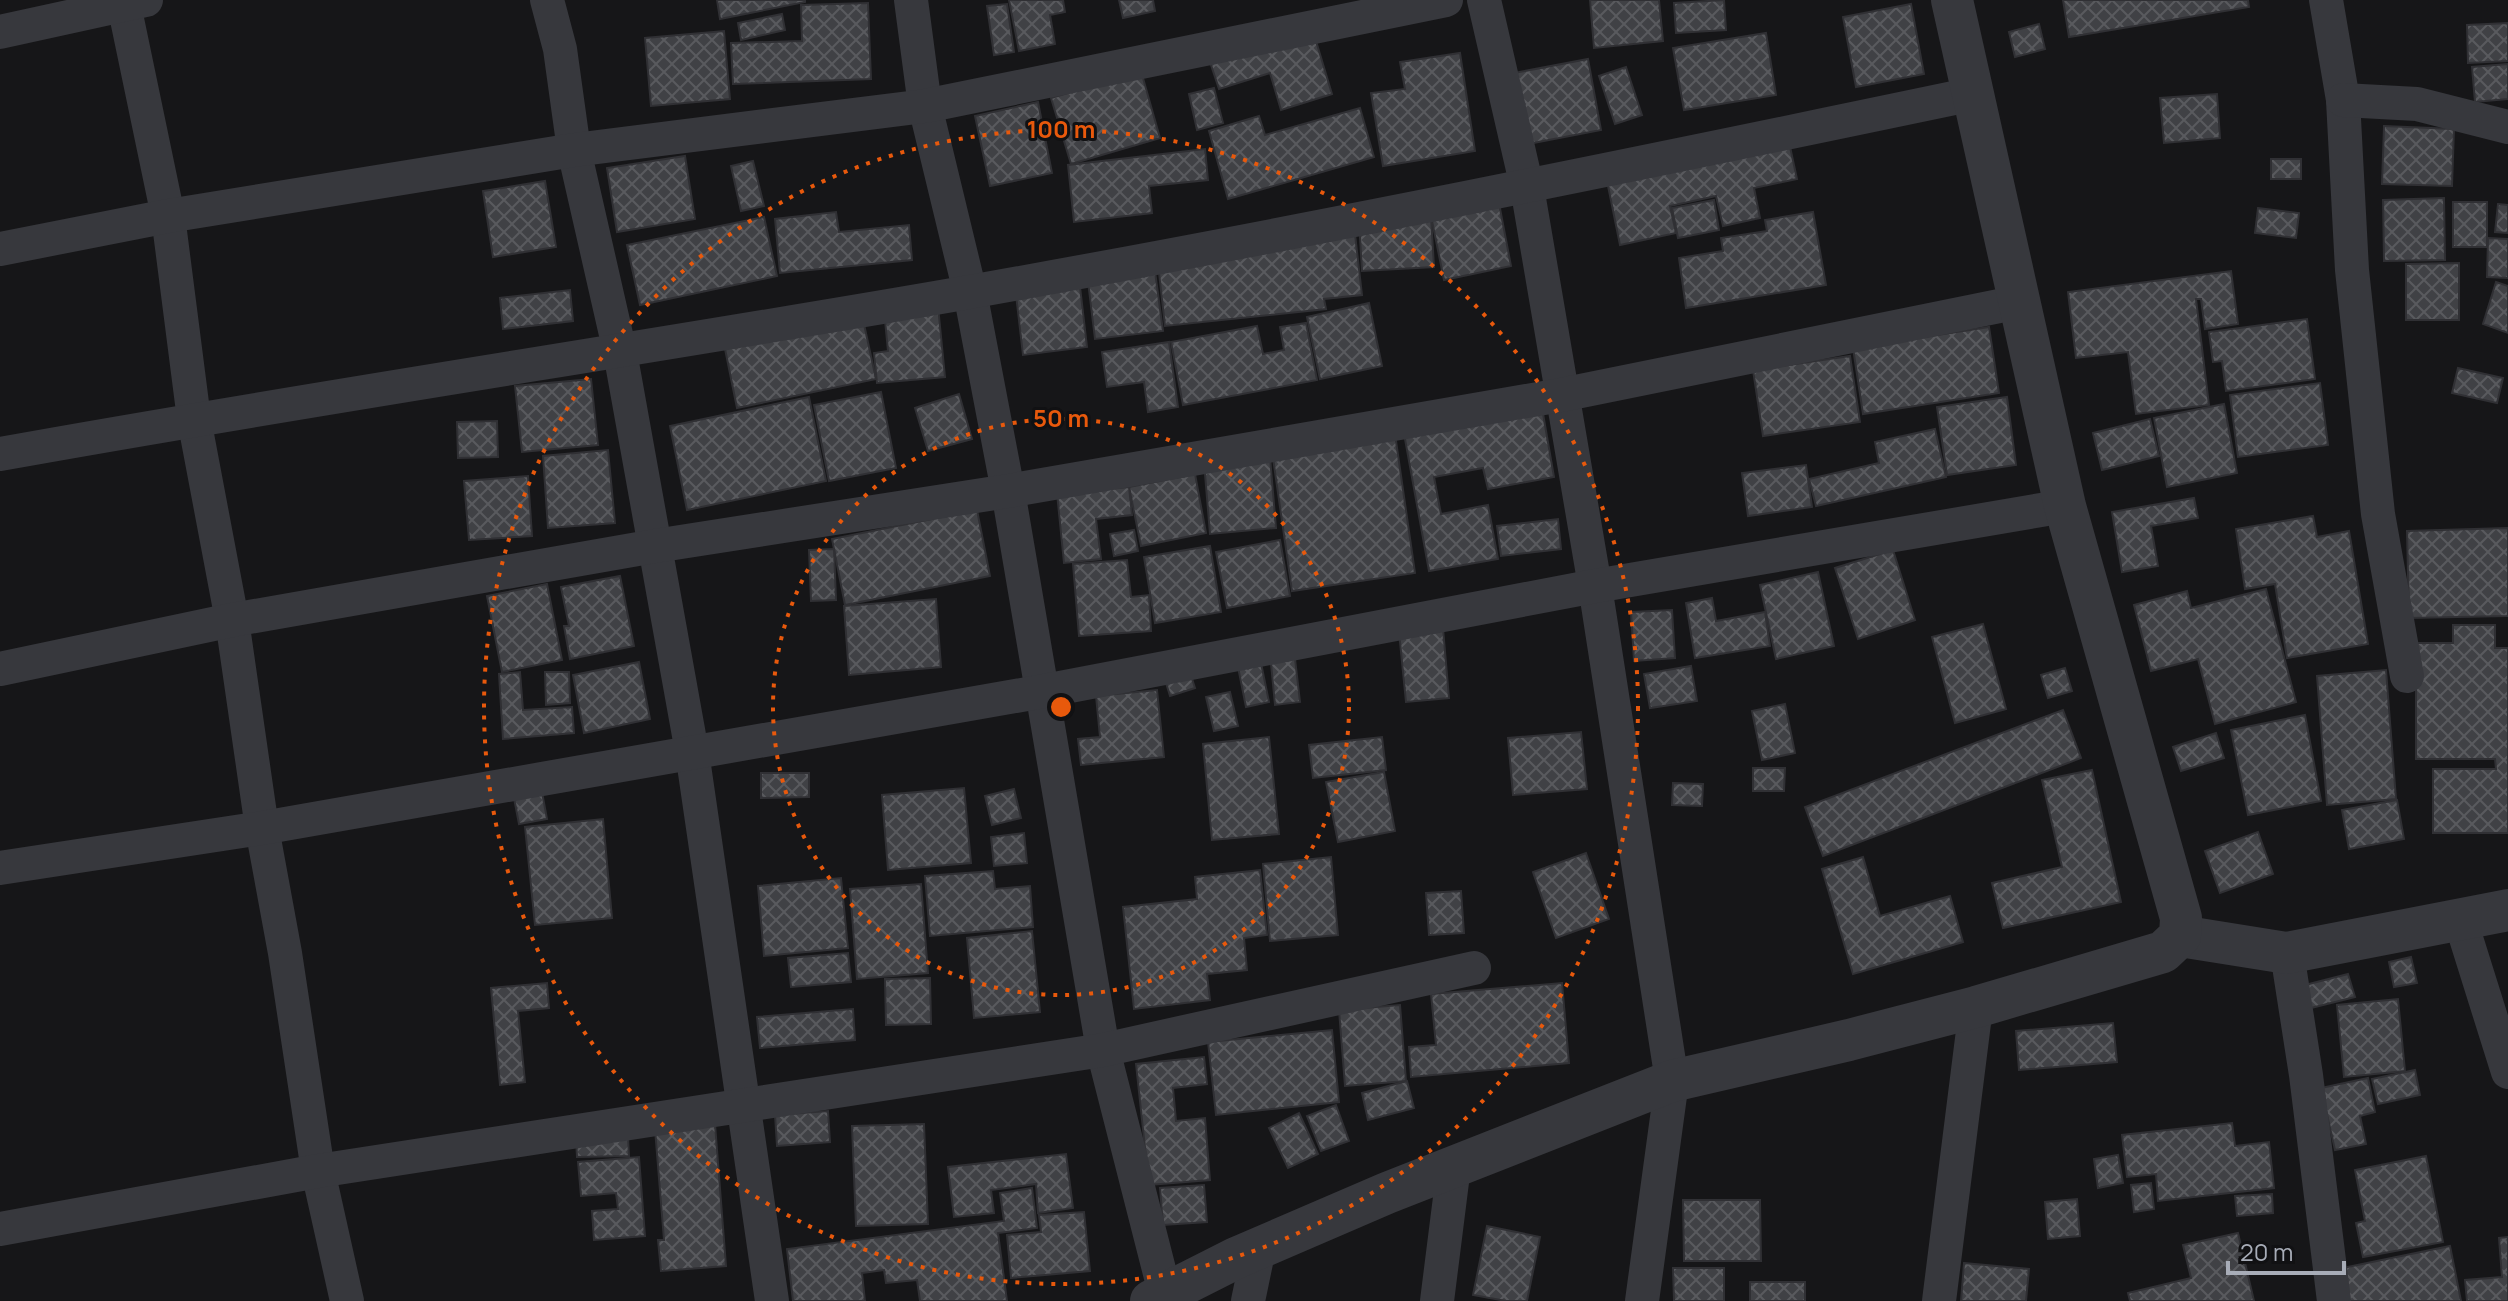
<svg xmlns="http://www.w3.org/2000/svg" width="2508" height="1301" font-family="Manrope,sans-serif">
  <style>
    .building { fill: url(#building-cross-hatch); stroke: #303034; stroke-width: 2 }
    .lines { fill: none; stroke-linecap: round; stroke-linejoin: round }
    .minor { stroke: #37383d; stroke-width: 34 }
    .tertiary { stroke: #37383d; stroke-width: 42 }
    .ring { fill: none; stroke: #e8590c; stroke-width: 4; stroke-dasharray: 4 8 }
    .centre { fill: #e8590c; stroke: #111113; stroke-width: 4 }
    .ring-label { font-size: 24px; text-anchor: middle; font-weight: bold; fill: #e8590c; stroke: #111113; stroke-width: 6; stroke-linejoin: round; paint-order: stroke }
  </style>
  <defs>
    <pattern id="building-cross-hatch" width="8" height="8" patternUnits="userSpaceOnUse" patternTransform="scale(2)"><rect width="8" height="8" fill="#404145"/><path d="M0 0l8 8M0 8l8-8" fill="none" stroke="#595a5e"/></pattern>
  </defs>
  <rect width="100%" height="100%" fill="#161618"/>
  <g class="building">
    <polygon points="717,0 805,0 805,2 720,19"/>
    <polygon points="1009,0 1063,0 1065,12 1050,15 1055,44 1019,51"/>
    <polygon points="1119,0 1153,0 1155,11 1123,18"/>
    <polygon points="1590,0 1659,0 1663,41 1594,48"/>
    <polygon points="1724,0 1726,30 1676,33 1674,3"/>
    <polygon points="2063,0 2248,0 2249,7 2069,37"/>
    <polygon points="868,3 871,79 733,84 731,43 802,41 801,5"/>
    <polygon points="1007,4 1014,52 994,55 987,6"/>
    <polygon points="1911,4 1924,74 1856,87 1843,17"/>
    <polygon points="782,14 785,30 741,40 738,23"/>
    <polygon points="2508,23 2508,61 2468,63 2467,25"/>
    <polygon points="2039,24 2045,49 2015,57 2009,32"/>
    <polygon points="724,31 730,99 651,106 645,38"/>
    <polygon points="1313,31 1332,94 1281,110 1270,73 1219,89 1210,62"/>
    <polygon points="1766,33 1776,95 1684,110 1673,48"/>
    <polygon points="1460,53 1475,151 1383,166 1371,93 1405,89 1400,62"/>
    <polygon points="1588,59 1601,130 1528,144 1514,73"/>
    <polygon points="2508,64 2508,99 2475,102 2472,67"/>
    <polygon points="1626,67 1642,115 1615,124 1599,76"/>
    <polygon points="1141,71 1160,138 1071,164 1051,98"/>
    <polygon points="1214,88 1223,123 1197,130 1189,94"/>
    <polygon points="2217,94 2220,138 2164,143 2160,98"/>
    <polygon points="1038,102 1052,173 990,186 975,116"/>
    <polygon points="1360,108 1374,157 1228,199 1209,131 1259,116 1265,135"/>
    <polygon points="2384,126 2454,129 2452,186 2382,184"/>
    <polygon points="1789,142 1797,179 1754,188 1760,218 1723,226 1716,196 1670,206 1676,233 1620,245 1607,181"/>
    <polygon points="1205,149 1208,180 1149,186 1152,213 1074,222 1068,165"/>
    <polygon points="685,156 695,219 617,232 607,168"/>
    <rect x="2271" y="159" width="30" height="20"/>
    <polygon points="753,161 764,206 741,211 731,166"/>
    <polygon points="545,181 556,247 493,257 483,191"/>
    <polygon points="1498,198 1511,266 1444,280 1430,211"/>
    <polygon points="2444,198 2445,260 2384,261 2383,200"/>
    <polygon points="1714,200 1719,230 1678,238 1672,208"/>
    <rect x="2453" y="202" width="34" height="45"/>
    <polygon points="2498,204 2508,205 2508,233 2495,232"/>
    <polygon points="2258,208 2299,213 2296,238 2255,233"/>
    <polygon points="836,212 839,232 909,225 912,260 780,273 775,219"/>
    <polygon points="1813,212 1826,285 1686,308 1679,258 1723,251 1721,238 1767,231 1765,220"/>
    <polygon points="1431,216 1434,267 1362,271 1359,221"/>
    <polygon points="764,217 777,276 640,305 627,245"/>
    <polygon points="1355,234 1362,295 1324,299 1326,309 1165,326 1157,255"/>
    <polygon points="2488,238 2508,239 2508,278 2487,277"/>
    <polygon points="2459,263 2459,320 2406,320 2406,264"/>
    <polygon points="1154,264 1163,331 1095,339 1087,273"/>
    <polygon points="2231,271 2238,324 2205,329 2201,299 2196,299 2209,405 2136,414 2128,352 2076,358 2068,292"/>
    <polygon points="1079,278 1087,347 1023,355 1015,286"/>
    <polygon points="2496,282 2508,286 2508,333 2483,324"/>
    <polygon points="570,290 573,321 503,329 500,298"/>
    <polygon points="1369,303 1382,366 1320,379 1307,317"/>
    <polygon points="938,306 945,377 877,383 874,353 888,351 884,310"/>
    <polygon points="862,315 876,379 737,408 724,344"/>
    <polygon points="2307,319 2315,379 2226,391 2222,361 2213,362 2209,332"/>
    <polygon points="1306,323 1317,380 1183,405 1171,342 1257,326 1263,354 1284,350 1280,327"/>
    <polygon points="1989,327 1999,393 1863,414 1853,348"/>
    <polygon points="1169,342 1178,407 1148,412 1144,382 1107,387 1102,352"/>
    <polygon points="1850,356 1860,422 1763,436 1753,370"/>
    <polygon points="2458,368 2503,378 2497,403 2452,393"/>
    <polygon points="591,379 598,445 522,452 515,386"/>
    <polygon points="2320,383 2328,445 2238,457 2230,395"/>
    <polygon points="881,392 896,468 829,481 814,405"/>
    <polygon points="959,394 972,439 928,451 915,408"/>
    <polygon points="809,397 826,481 687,510 670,426"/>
    <polygon points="2007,397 2016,465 1947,475 1937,407"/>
    <polygon points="1541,402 1554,477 1488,489 1483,468 1434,477 1441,514 1488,505 1498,559 1429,571 1403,428"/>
    <polygon points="2224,404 2237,473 2167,487 2154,418"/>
    <polygon points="2150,419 2159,456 2102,470 2093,433"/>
    <polygon points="497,421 498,457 458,458 457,422"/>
    <polygon points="1935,429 1946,477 1816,506 1809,479 1879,463 1875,442"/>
    <polygon points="1395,434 1415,573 1292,591 1272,451"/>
    <polygon points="608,450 615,523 548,528 543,456"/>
    <polygon points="1270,457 1276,528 1210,534 1204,462"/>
    <polygon points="1806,465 1812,507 1748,516 1742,473"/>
    <polygon points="1195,474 1206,533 1141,546 1129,487"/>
    <polygon points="528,476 532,536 469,540 464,481"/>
    <polygon points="1129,487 1132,515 1096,519 1101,559 1064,563 1057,493"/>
    <polygon points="2194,498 2198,518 2151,526 2158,566 2122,572 2112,512"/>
    <polygon points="977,510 990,576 845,605 832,539"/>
    <polygon points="2313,516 2317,537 2349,531 2368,644 2287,658 2275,584 2245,589 2236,529"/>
    <polygon points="1558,519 1561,549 1501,556 1497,526"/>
    <polygon points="2508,528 2508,616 2409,618 2407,531"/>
    <polygon points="1134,530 1138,551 1114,556 1110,534"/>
    <polygon points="1280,540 1290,596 1227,608 1216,552"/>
    <polygon points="1210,546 1221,612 1155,623 1144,557"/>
    <polygon points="834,549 836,600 811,601 809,550"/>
    <polygon points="1893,550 1915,620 1858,639 1835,568"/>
    <polygon points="1127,560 1131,597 1149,595 1151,631 1079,636 1073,564"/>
    <polygon points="1818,572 1834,646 1776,659 1760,585"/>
    <polygon points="620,576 634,646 570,659 564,626 569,626 561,587"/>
    <polygon points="547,584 562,660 502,672 487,596"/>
    <polygon points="2266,589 2296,702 2215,724 2198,659 2151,671 2134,605 2187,591 2191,608"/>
    <polygon points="1712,598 1716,621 1765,612 1770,646 1695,658 1686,603"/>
    <polygon points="936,599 941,667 849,675 844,606"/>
    <polygon points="1672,610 1675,658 1634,661 1631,612"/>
    <polygon points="1983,624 2006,709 1955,723 1932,637"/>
    <polygon points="2453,625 2495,625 2495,648 2508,648 2508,833 2433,833 2433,769 2496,769 2495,759 2416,759 2416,643 2453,643"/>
    <polygon points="1443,628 1449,698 1406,702 1399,632"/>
    <polygon points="1294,650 1300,702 1275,705 1270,653"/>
    <polygon points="1260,658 1269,702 1246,707 1237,662"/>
    <polygon points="639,662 650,719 584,733 573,675"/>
    <polygon points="1188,666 1195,688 1170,696 1163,673"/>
    <polygon points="1691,666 1697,701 1650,708 1644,674"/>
    <polygon points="2065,668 2072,691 2048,698 2041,675"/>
    <polygon points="2386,670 2396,799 2327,805 2317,676"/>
    <polygon points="520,672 523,710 572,707 574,733 503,739 499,674"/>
    <polygon points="545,672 569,672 570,703 546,705"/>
    <polygon points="1157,690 1164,757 1081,765 1078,739 1100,737 1096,696"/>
    <polygon points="1230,692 1238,726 1214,731 1206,697"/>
    <polygon points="1785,704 1795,753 1762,760 1752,711"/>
    <polygon points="2063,710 2081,758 1823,856 1805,807"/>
    <polygon points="2305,715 2321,801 2248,815 2231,730"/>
    <polygon points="1581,732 1587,789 1513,795 1508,738"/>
    <polygon points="2216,733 2224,758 2181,771 2173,747"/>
    <polygon points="1269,737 1279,834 1212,840 1203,744"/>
    <polygon points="1382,737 1386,770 1313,778 1309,745"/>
    <polygon points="1753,768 1785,768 1784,791 1753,791"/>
    <polygon points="2092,770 2121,902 2003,928 1992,883 2062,867 2042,780"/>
    <polygon points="1384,772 1395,831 1338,842 1326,782"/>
    <polygon points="761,773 809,773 809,797 761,798"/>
    <polygon points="1673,783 1703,784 1702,806 1672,805"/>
    <polygon points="964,788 971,863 888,870 882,795"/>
    <polygon points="1014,789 1021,818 992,825 985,796"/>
    <polygon points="542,792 547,819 519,824 514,798"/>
    <polygon points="2397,800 2404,839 2349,849 2342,810"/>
    <polygon points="603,819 612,918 535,925 525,827"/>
    <polygon points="2258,832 2273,874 2220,893 2205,851"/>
    <polygon points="1024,833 1027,863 994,866 991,837"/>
    <polygon points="1586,853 1609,919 1556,938 1533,872"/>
    <polygon points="1331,857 1338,935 1270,941 1263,864"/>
    <polygon points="1863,857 1880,916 1950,896 1963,942 1853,974 1822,869"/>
    <polygon points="1260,870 1267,935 1244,938 1247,970 1207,974 1210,1000 1134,1009 1123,907 1197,899 1195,877"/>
    <polygon points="993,871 995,889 1030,886 1033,927 930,936 925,876"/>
    <polygon points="841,878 848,948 764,956 758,886"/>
    <polygon points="921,884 928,973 857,979 850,889"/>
    <polygon points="1461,891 1464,933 1429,935 1426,893"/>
    <polygon points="1032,931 1040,1012 974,1018 967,938"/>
    <polygon points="848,953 851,982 791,987 788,958"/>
    <polygon points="2411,957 2417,983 2394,987 2389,962"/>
    <polygon points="2348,974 2355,997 2311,1008 2305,985"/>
    <polygon points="930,978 931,1024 886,1025 885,979"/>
    <polygon points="547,983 549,1008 518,1011 525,1082 500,1085 491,988"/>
    <polygon points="1562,983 1569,1063 1411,1077 1409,1047 1436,1045 1431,994"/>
    <polygon points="2398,999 2405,1071 2344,1077 2337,1005"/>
    <polygon points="1400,1005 1406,1081 1345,1086 1339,1010"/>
    <polygon points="853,1009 855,1040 760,1048 757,1017"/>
    <polygon points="2113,1023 2117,1062 2019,1070 2016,1031"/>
    <polygon points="1332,1030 1339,1102 1216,1115 1208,1042"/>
    <polygon points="1204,1057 1207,1084 1173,1088 1176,1121 1205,1118 1210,1180 1149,1185 1136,1064"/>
    <polygon points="2415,1070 2420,1095 2378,1104 2372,1079"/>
    <polygon points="2368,1078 2375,1112 2360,1116 2366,1144 2335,1150 2321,1088"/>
    <polygon points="1407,1081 1414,1108 1368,1120 1362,1093"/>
    <polygon points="1336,1105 1349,1141 1321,1151 1307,1116"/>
    <polygon points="828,1111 830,1142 777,1146 775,1115"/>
    <polygon points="1299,1113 1318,1154 1288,1168 1269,1128"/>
    <polygon points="2232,1123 2235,1146 2269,1142 2274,1188 2158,1201 2156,1174 2127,1177 2122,1135"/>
    <polygon points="715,1124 726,1266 661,1271 658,1240 664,1240 655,1129"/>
    <polygon points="924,1124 928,1224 856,1226 852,1126"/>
    <polygon points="628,1137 629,1156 577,1157 576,1139"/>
    <polygon points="1066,1154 1073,1208 1038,1213 1036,1184 991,1190 994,1213 954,1217 948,1167"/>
    <polygon points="2118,1155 2123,1183 2098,1188 2094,1159"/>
    <polygon points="2426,1156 2443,1242 2363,1257 2356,1223 2365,1221 2355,1170"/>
    <polygon points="639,1157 645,1236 594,1240 592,1211 618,1209 616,1193 581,1196 578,1162"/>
    <polygon points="2151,1183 2154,1209 2134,1212 2131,1185"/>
    <polygon points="1204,1185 1207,1222 1163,1225 1160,1188"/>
    <polygon points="1032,1188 1037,1228 998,1233 1007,1301 920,1301 917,1280 886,1283 884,1270 862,1273 865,1301 793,1301 787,1249 1004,1221 1000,1193"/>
    <polygon points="2272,1194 2273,1213 2237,1216 2235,1196"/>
    <polygon points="2077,1199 2080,1236 2048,1239 2045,1202"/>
    <polygon points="1683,1200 1760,1200 1761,1261 1684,1261"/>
    <polygon points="1084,1212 1090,1271 1011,1278 1007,1235 1041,1232 1039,1215"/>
    <polygon points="1487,1226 1540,1237 1527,1301 1506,1301 1473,1295"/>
    <polygon points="2238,1233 2254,1301 2130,1301 2128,1293 2191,1278 2183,1245"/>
    <polygon points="2508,1237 2508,1301 2467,1301 2465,1280 2502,1277 2499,1238"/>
    <polygon points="2450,1246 2461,1301 2334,1301 2328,1271"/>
    <polygon points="1964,1263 2029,1269 2026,1301 1961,1301"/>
    <polygon points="1673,1268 1724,1268 1724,1301 1674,1301"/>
    <rect x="1750" y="1282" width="55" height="19"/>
  </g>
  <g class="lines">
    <g class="minor">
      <polyline points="123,0 168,216 194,419 232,620 262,828 285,953 318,1171 347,1301"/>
      <polyline points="547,0 560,49 574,150 620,352 692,752 772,1301"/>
      <polyline points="911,0 925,106 970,292 1008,491 1103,1050 1165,1293"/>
      <polyline points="1484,0 1527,187 1595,586 1672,1081 1642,1301"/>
      <polyline points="2326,0 2343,100 2352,270 2378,514 2407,676"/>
      <polyline points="0,32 146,0"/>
      <polyline points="2343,100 2417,104 2508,127"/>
      <polyline points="0,249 168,216 574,150 925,106 1446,0"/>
      <path d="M0 454C321 396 643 349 964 293 1302 233 1638 164 1973 94"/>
      <polyline points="0,669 232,620 655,546 1008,491 1561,395 2019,302"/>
      <polyline points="0,868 262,828 1044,691 1595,586 2065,506"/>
      <polyline points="2460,919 2508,1072"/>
      <polyline points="2287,953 2306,1075 2334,1301"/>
      <polyline points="0,1229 318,1171 1103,1050 1474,968"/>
      <polyline points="1248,1301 1259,1248"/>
      <polyline points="1437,1301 1454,1166"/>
      <polyline points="1939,1301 1976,1007"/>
    </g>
    <g class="tertiary">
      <polyline points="2180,936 2287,953 2508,910"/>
      <polyline points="1151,1301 1236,1258 1387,1193 1672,1081 1849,1040 1976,1007 2163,952 2180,936 2181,918 2065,506 1952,0"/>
    </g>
  </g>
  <g class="ring">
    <circle cx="1061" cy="707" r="288"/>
    <circle cx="1061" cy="707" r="577"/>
  </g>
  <circle cx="1061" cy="707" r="12" class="centre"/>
  <g class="ring-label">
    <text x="1061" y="138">100 m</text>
    <text x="1061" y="427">50 m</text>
  </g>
  <path d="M2228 1261v12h116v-12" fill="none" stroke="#a8adb8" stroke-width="4"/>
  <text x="2240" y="1261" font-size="24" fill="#a8adb8" stroke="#111113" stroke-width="6" paint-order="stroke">20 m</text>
</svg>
